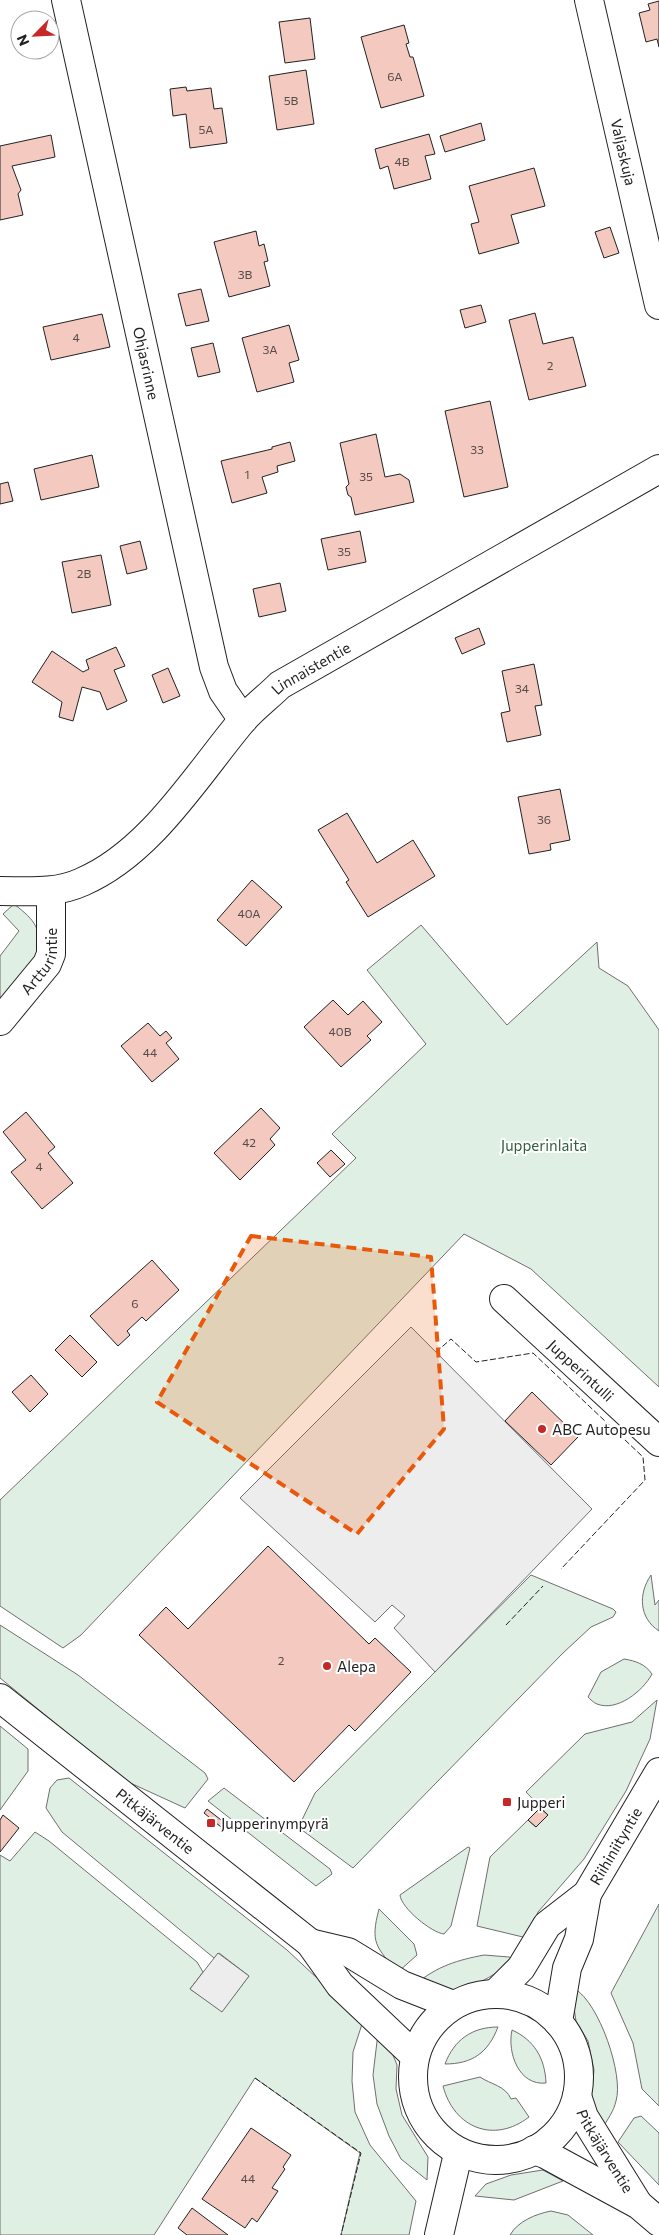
<svg xmlns="http://www.w3.org/2000/svg" width="659" height="2235" font-family="Commissioner,sans-serif">
  <style>
    .green { fill: #e0efe3; stroke: #6f6f6f }
    .parking { fill: #ededed; stroke: #6f6f6f }
    .building { fill: #f3c9c0; stroke: #222 }
    .lines { fill: none; stroke-linecap: round; stroke-linejoin: round }
    .minor-casing { stroke: #222; stroke-width: 30 }
    .tertiary-casing { stroke: #222; stroke-width: 30 }
    .primary-casing { stroke: #222; stroke-width: 30 }
    .minor { stroke: #fff; stroke-width: 28 }
    .tertiary { stroke: #fff; stroke-width: 28 }
    .primary { stroke: #fff; stroke-width: 28 }
    .fence { stroke: #222; stroke-width: 1; stroke-dasharray: 6 2.5; stroke-linecap: butt }
    .marked { fill: #e8590c; fill-opacity: 0.2; stroke: #e8590c; stroke-width: 4; stroke-dasharray: 10 6; stroke-linejoin: round }
    .poi-dot { fill: #c62828; stroke: #fff; stroke-width: 2 }
    .labels { text-anchor: middle; dominant-baseline: central; stroke-width: 4; stroke-linejoin: round; paint-order: stroke }
    .number-label { font-size: 12px; fill: #564c4a }
    .street-label { font-size: 15px; fill: #222; stroke: #fff }
    .park-label { font-size: 15px; fill: #2f5e38; stroke: #fff }
    .poi-label { font-size: 15px; fill: #222; stroke: #fff; text-anchor: start }
  </style>
  <rect width="100%" height="100%" fill="#fff"/>
  <g class="green">
    <path d="M14 904C37 922 39 927 42 956L0 1007V956L19 931 3 914Z"/>
    <polygon points="421,925 507,1025 597,942 599,968 628,986 659,1030 659,1387 531,1269 464,1234 81,1635 63,1648 0,1606 0,1500 356,1158 332,1134 426,1044 367,970"/>
    <polygon points="531,1575 613,1609 616,1612 613,1617 591,1627 563,1653 353,1868 302,1830 300,1824 315,1793"/>
    <path d="M651 1575 655 1605 659 1600V1631C639 1618 638 1594 651 1575Z"/>
    <polygon points="0,1625 78,1675 205,1773 208,1779 185,1808 126,1781 0,1678"/>
    <path d="M624 1659C636 1661 645 1664 652 1674 643 1691 617 1712 597 1704 594 1703 590 1699 588 1697L601 1672Z"/>
    <polygon points="657,1700 650,1739 626,1791 584,1859 538,1912 527,1938 477,1926 490,1857 528,1820 536,1827 548,1815 526,1792 585,1734 632,1722"/>
    <polygon points="0,1726 28,1749 28,1771 0,1810"/>
    <polygon points="69,1778 287,1950 363,2021 353,2052 352,2081 355,2112 370,2145 416,2201 409,2235 341,2235 360,2153 255,2078 154,2235 0,2235 0,1855 10,1861 35,1832 49,1841 197,1962 203,1972 190,1989 222,2011 249,1976 219,1953 214,1958 62,1832 46,1808 50,1788 57,1780"/>
    <polygon points="224,1788 330,1869 332,1874 316,1886 208,1801"/>
    <path d="M468 1847 470 1848 451 1926 444 1934C432 1933 401 1908 400 1895Z"/>
    <polygon points="659,1904 659,2106 642,2089 633,2043 611,1993"/>
    <path d="M379 1909 414 1944 417 1955 398 1972C376 1947 370 1943 379 1909Z"/>
    <path d="M484 1955 509 1957 514 1959C494 1977 467 1992 439 1992 432 1992 423 1986 416 1984 437 1966 458 1960 484 1955Z"/>
    <path d="M575 1989C599 2003 624 2075 616 2101 614 2111 607 2120 602 2129L590 2108 594 2070 588 2041 576 2021 574 2008Z"/>
    <path d="M498 2027C488 2053 472 2064 445 2064 454 2040 472 2027 498 2027Z"/>
    <path d="M512 2030C534 2040 545 2058 546 2083 519 2086 507 2053 512 2030Z"/>
    <polygon points="378,2033 391,2050 397,2065 396,2089 402,2115 428,2157 427,2180 401,2159 389,2136 377,2104 373,2075"/>
    <path d="M480 2077C490 2084 506 2086 511 2099L516 2098 529 2117C494 2144 454 2128 443 2086Z"/>
    <polygon points="641,2116 659,2133 659,2185 618,2142 634,2118"/>
    <polygon points="543,2170 563,2181 514,2200 475,2196 486,2184 511,2175"/>
    <path d="M551 2211 568 2215 593 2235H510C518 2221 536 2214 551 2211Z"/>
  </g>
  <g class="parking">
    <polygon points="411,1327 592,1509 435,1672 394,1628 405,1616 392,1605 375,1622 240,1498"/>
    <polygon points="218,1953 249,1976 222,2012 190,1989"/>
  </g>
  <g class="building">
    <polygon points="659,1 659,47 657,39 646,42 639,13 650,10 648,4"/>
    <polygon points="310,18 315,59 285,63 279,22"/>
    <polygon points="404,25 409,43 406,44 410,57 413,57 424,96 381,108 361,37"/>
    <polygon points="306,70 314,124 277,130 269,76"/>
    <polygon points="186,87 187,91 211,88 214,109 222,108 227,143 190,148 186,114 173,116 170,89"/>
    <polygon points="481,123 485,140 445,152 440,136"/>
    <polygon points="429,134 435,154 425,156 431,179 394,189 388,166 380,169 375,149"/>
    <polygon points="51,135 55,157 12,166 21,190 18,194 23,215 0,220 0,146"/>
    <polygon points="534,168 545,206 511,215 519,243 479,254 471,224 479,222 469,186"/>
    <polygon points="610,227 619,253 604,258 595,232"/>
    <polygon points="256,231 259,246 264,244 268,261 264,262 270,286 229,297 214,242"/>
    <polygon points="201,289 209,321 186,326 178,294"/>
    <polygon points="481,305 486,322 465,328 460,310"/>
    <polygon points="535,313 543,344 573,337 586,386 529,400 509,320"/>
    <polygon points="102,314 110,347 51,360 43,327"/>
    <polygon points="289,325 299,360 289,363 294,382 257,392 242,338"/>
    <polygon points="213,343 220,372 198,377 191,348"/>
    <polygon points="490,401 508,487 464,497 445,411"/>
    <polygon points="376,434 385,477 400,474 409,480 414,502 355,515 351,497 348,495 346,487 349,484 340,443"/>
    <polygon points="290,442 295,461 277,466 278,472 262,477 267,493 232,503 221,461 272,449 272,447"/>
    <polygon points="92,455 99,487 41,500 34,469"/>
    <polygon points="8,482 13,501 0,504 0,484"/>
    <polygon points="360,531 366,562 328,570 321,539"/>
    <polygon points="140,541 147,569 127,574 120,546"/>
    <polygon points="101,555 111,605 72,613 62,562"/>
    <polygon points="280,583 286,611 259,617 253,589"/>
    <polygon points="479,628 485,644 462,654 455,638"/>
    <polygon points="116,647 125,666 114,670 127,701 107,710 100,692 82,687 73,721 59,717 62,702 32,682 52,651 83,672 89,669 86,660"/>
    <polygon points="534,664 542,705 535,706 541,735 507,742 501,713 510,711 502,671"/>
    <polygon points="168,668 180,696 163,703 152,675"/>
    <polygon points="560,789 570,840 550,844 551,850 529,854 518,797"/>
    <polygon points="347,813 377,863 413,840 435,876 368,917 346,882 349,880 318,830"/>
    <polygon points="252,880 282,907 246,946 217,920"/>
    <polygon points="333,1000 348,1015 363,1001 382,1022 367,1036 371,1040 341,1067 304,1027"/>
    <polygon points="148,1023 160,1036 166,1031 172,1038 166,1043 179,1059 152,1082 121,1046"/>
    <polygon points="261,1108 280,1128 270,1139 275,1145 240,1180 214,1153"/>
    <polygon points="26,1112 55,1147 48,1153 73,1183 42,1209 11,1172 26,1160 3,1132"/>
    <polygon points="331,1150 345,1164 330,1177 317,1163"/>
    <polygon points="152,1260 179,1290 146,1321 142,1317 127,1331 130,1335 118,1346 90,1316"/>
    <polygon points="70,1335 97,1362 82,1377 55,1350"/>
    <polygon points="31,1375 48,1394 30,1412 12,1392"/>
    <polygon points="532,1392 578,1437 551,1465 505,1421"/>
    <polygon points="268,1546 369,1644 375,1638 411,1672 355,1731 349,1725 294,1782 139,1635 166,1607 188,1629"/>
    <polygon points="540,1808 548,1815 536,1827 528,1820"/>
    <polygon points="207,1809 225,1823 221,1827 204,1813"/>
    <polygon points="3,1815 19,1828 0,1852 0,1820"/>
    <polygon points="251,2128 291,2155 283,2167 285,2169 272,2188 278,2191 257,2222 252,2218 245,2228 202,2199"/>
    <polygon points="192,2208 228,2235 187,2235 178,2228"/>
  </g>
  <g class="lines">
    <g class="minor-casing">
      <g id="minor">
        <path id="s1" d="M66 0 214 667 223 691 243 720"/>
        <path id="s2" d="M589 0 659 305"/>
        <path id="s3" d="M0 891C28 891 56 894 82 882 150 853 196 776 242 721 253 708 268 697 280 685L659 469"/>
        <path id="s4" d="M0 1021 47 964 51 954V891"/>
        <path id="s5" d="M504 1299 659 1442"/>
      </g>
    </g>
    <g class="tertiary-casing">
      <polyline id="tertiary" points="439,2235 458,2154"/>
    </g>
    <g class="primary-casing">
      <g id="primary">
        <path id="s6" d="M0 1698 310 1943 340 1985 415 2056"/>
        <polyline points="310,1943 348,1952 402,1985 453,2005"/>
        <path id="s7" d="M496 1993 521 1968 547 1925 587 1894 659 1772"/>
        <circle cx="496" cy="2077" r="83"/>
        <polyline points="558,2022 567,1968 579,1939 587,1894"/>
        <path id="s8" d="M577 2096 584 2117 638 2204"/>
        <polyline points="534,2150 545,2154 639,2205 659,2222"/>
      </g>
    </g>
    <use href="#minor" class="minor"/>
    <use href="#tertiary" class="tertiary"/>
    <use href="#primary" class="primary"/>
    <g class="fence">
      <polyline points="436,1352 451,1339 476,1362 533,1353 643,1457 645,1480 561,1569"/>
      <polyline points="506,1625 543,1586"/>
      <polyline points="255,2078 361,2153 341,2235"/>
    </g>
  </g>
  <path class="marked" d="M251 1236 431 1257 444 1429 357 1534 157 1402Z"/>
  <g class="poi-dot">
    <circle cx="542" cy="1429" r="5"/>
    <circle cx="327" cy="1666" r="5"/>
    <rect x="502" y="1797" width="10" height="10" rx="2.5"/>
    <rect x="206" y="1818" width="10" height="10" rx="2.5"/>
  </g>
  <g class="labels">
    <g class="number-label">
      <text x="395" y="76">6A</text>
      <text x="291" y="100">5B</text>
      <text x="206" y="129">5A</text>
      <text x="402" y="161">4B</text>
      <text x="245" y="274">3B</text>
      <text x="76" y="337">4</text>
      <text x="270" y="349">3A</text>
      <text x="550" y="365">2</text>
      <text x="477" y="449">33</text>
      <text x="247" y="474">1</text>
      <text x="366" y="476">35</text>
      <text x="344" y="551">35</text>
      <text x="84" y="573">2B</text>
      <text x="522" y="688">34</text>
      <text x="544" y="819">36</text>
      <text x="249" y="913">40A</text>
      <text x="340" y="1031">40B</text>
      <text x="150" y="1052">44</text>
      <text x="249" y="1142">42</text>
      <text x="39" y="1166">4</text>
      <text x="135" y="1303">6</text>
      <text x="281" y="1660">2</text>
      <text x="248" y="2178">44</text>
    </g>
    <g class="street-label">
      <text stroke="none"><textPath href="#s2" startOffset="156">Valjaskuja</textPath></text>
      <text stroke="none"><textPath href="#s1" startOffset="372">Ohjasrinne</textPath></text>
      <text stroke="none"><textPath href="#s3" startOffset="400">Linnaistentie</textPath></text>
      <text stroke="none"><textPath href="#s4" startOffset="74">Artturintie</textPath></text>
      <text stroke="none"><textPath href="#s5" startOffset="105">Jupperintulli</textPath></text>
      <text stroke="none"><textPath href="#s6" startOffset="198">Pitkäjärventie</textPath></text>
      <text stroke="none"><textPath href="#s7" startOffset="192">Riihiniityntie</textPath></text>
      <text stroke="none"><textPath href="#s8" startOffset="62">Pitkäjärventie</textPath></text>
    </g>
    <g class="park-label">
      <text x="544" y="1145">Jupperinlaita</text>
    </g>
    <g class="poi-label">
      <text x="552" y="1429">ABC Autopesu</text>
      <text x="337" y="1666">Alepa</text>
      <text x="517" y="1802">Jupperi</text>
      <text x="221" y="1823">Jupperinympyrä</text>
    </g>
  </g>
  <g transform="translate(35 35) rotate(246)"><circle r="24" fill="#ffffff" stroke="#a7a7a7"/>
  <path d="M0-4L9 19L0 12L-9 19Z" fill="#c62828"/>
  <text y="-8" font-size="14" font-weight="bold" text-anchor="middle" fill="#222222">N</text>
  </g>
</svg>
